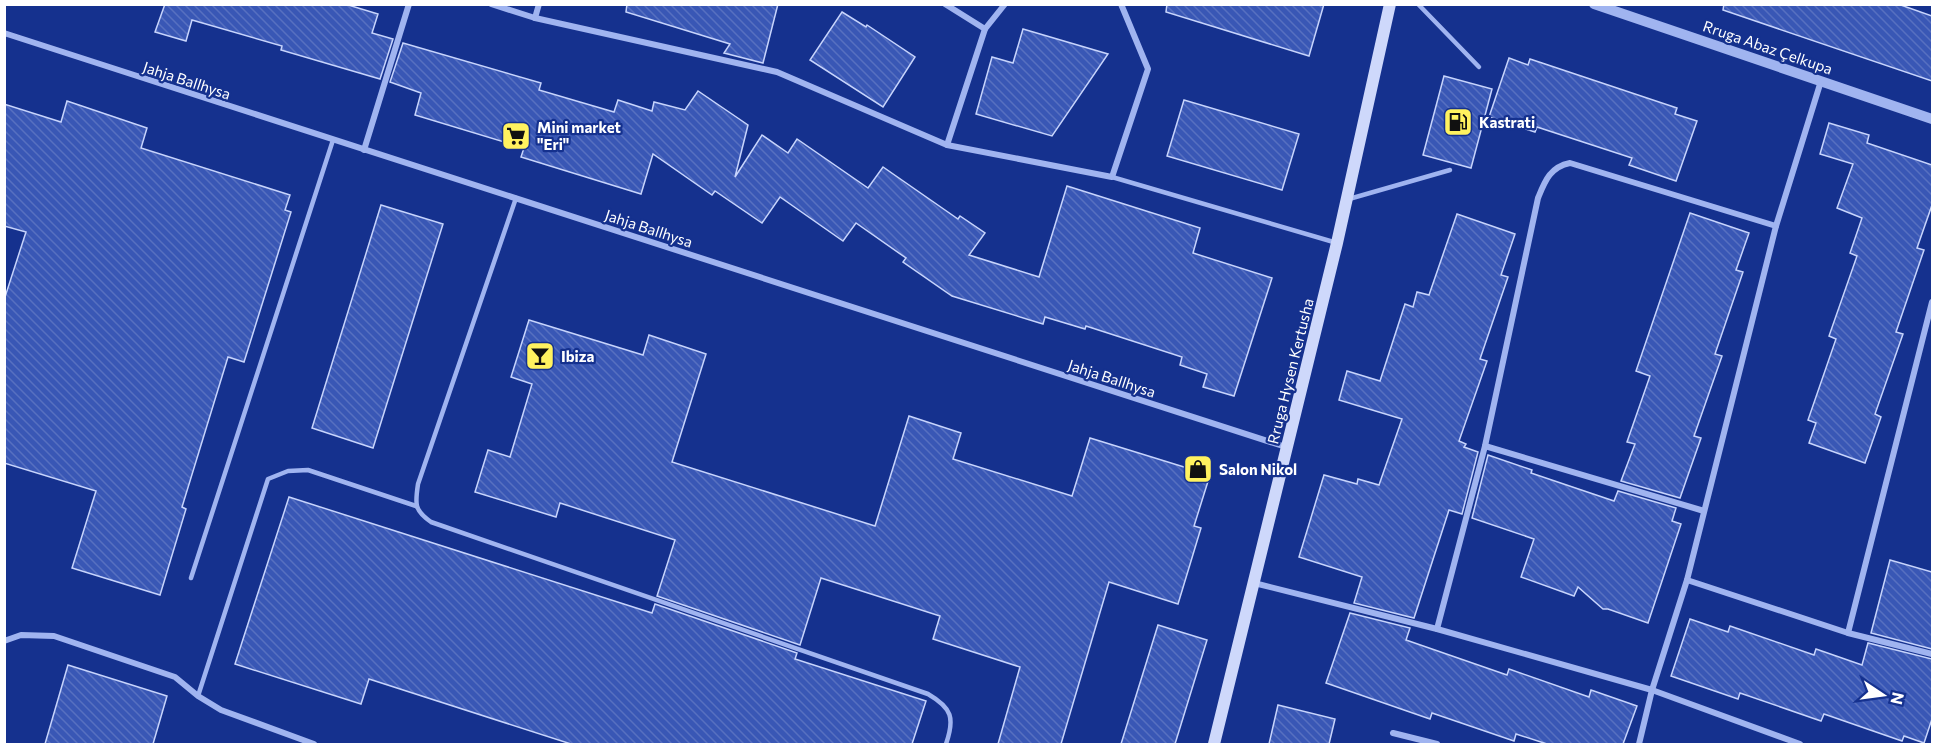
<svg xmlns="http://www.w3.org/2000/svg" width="1937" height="749" font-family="Commissioner,sans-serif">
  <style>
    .building { fill: url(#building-back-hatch); stroke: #c7d4fc; stroke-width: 1.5 }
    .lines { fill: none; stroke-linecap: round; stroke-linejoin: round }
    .service { stroke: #a0b4f0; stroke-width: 4.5 }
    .minor { stroke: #a0b4f0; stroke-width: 6 }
    .tertiary { stroke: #a0b4f0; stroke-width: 10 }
    .secondary { stroke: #ced8fb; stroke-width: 12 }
    .labels { text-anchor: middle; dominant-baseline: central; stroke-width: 4.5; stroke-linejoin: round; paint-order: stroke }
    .street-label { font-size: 15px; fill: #fff; stroke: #15318e }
    .poi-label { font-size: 15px; font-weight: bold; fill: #fff; stroke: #15318e; text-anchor: start }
  </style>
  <defs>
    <pattern id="building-back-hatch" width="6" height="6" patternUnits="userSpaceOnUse" patternTransform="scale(1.5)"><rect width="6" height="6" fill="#3957b5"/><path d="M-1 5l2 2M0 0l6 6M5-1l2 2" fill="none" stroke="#5770c0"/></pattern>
  </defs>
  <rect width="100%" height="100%" fill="#15318e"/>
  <g class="building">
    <polygon points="165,4 345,4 378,14 372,33 393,39 380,79 281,50 282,46 192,20 186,41 155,32"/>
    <polygon points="627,4 778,4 763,63 724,53 730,44 626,12"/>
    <polygon points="1167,4 1324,4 1309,56 1166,12"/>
    <polygon points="1724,4 1898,4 1932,16 1932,81 1723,10"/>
    <polygon points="842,12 866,27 867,25 915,57 883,107 810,60"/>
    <polygon points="1023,29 1108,54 1052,136 976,114 992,57 1013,63"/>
    <polygon points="403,43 541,83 539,90 614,112 618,100 652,111 654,102 685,110 698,91 748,125 735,177 762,135 788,153 797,139 868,188 883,167 958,219 960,216 985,233 969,255 1039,277 1067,186 1200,228 1193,253 1272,278 1234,396 1203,387 1207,374 1180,365 1182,357 1086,326 1085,329 1045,317 1043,324 952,296 903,262 906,258 856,223 843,241 780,197 762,223 715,191 712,195 653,154 641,194 521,157 524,148 415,115 421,93 390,82"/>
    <polygon points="1509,58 1528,65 1530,59 1677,108 1675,114 1697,121 1676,181 1629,165 1632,158 1537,127 1535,132 1489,117"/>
    <polygon points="1444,76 1492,89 1471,168 1423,155"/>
    <polygon points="1184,100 1299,134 1282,190 1167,156"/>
    <polygon points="67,101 147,128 141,148 290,195 285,210 291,212 244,362 228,357 182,507 186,509 160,595 72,568 96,491 4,463 4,300 26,232 4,226 4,104 61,122"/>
    <polygon points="1829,123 1869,135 1867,143 1932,165 1932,205 1917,248 1924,250 1896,332 1903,334 1875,414 1881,417 1865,463 1809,443 1816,423 1808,420 1836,339 1829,336 1857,256 1850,253 1862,218 1837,208 1853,164 1820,154"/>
    <polygon points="381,205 443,224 373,448 312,428"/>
    <polygon points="1690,213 1749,233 1736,270 1743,272 1715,354 1722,356 1694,436 1701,438 1680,498 1621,481 1635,444 1627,442 1650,376 1636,371"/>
    <polygon points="1457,214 1515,234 1501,275 1508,277 1480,359 1487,361 1459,441 1466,444 1464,447 1478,452 1462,514 1449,510 1414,618 1354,603 1362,577 1299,557 1324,475 1357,484 1358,479 1379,485 1402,419 1339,400 1347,371 1380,381 1405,304 1413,307 1417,292 1429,295"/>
    <polygon points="529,320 643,355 649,335 706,354 672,462 875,526 909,416 961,433 953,459 1072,496 1090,438 1210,475 1194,526 1201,528 1178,604 1109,582 1061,744 998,744 1020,667 933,639 940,616 821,578 800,645 657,596 675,540 560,503 556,517 475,492 488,450 510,457 532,384 511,377"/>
    <polygon points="1488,455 1532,470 1531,473 1614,501 1618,491 1676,508 1672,521 1681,524 1648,623 1608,609 1603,609 1578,587 1574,596 1521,577 1534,539 1472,518"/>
    <polygon points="289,497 652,613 655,604 797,653 795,659 926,701 912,744 571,744 369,679 361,704 235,664"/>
    <polygon points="1890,560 1932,572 1932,649 1871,633"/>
    <polygon points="1350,613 1410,628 1406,640 1507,675 1509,669 1589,697 1591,690 1637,706 1623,744 1547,744 1516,734 1514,741 1432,713 1430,719 1326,683"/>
    <polygon points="1690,619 1728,632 1730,626 1814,655 1816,649 1862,665 1868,643 1932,659 1932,719 1924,743 1904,736 1902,741 1824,714 1821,721 1740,693 1738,699 1671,676"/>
    <polygon points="1158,625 1207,640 1175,744 1121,744"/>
    <polygon points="68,665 167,696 153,744 45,744"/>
    <polygon points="1278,705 1335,719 1329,744 1269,744"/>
  </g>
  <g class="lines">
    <g class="service">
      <polyline points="1418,4 1479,67"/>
      <polyline points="1112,177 1337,243"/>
      <path d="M516 198 418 484C415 504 414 510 431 522L928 694C952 708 955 718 946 744"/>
      <polyline points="1349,199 1450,170"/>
      <polyline points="191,578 333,140"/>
      <polyline points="198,696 268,479 288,471 308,470 416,506"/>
    </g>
    <g class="minor">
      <polyline points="491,4 535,18 777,72 947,145 1112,177 1148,69 1121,4"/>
      <polyline points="945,4 985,29"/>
      <polyline points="535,18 539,4"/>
      <polyline points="4,33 1286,447"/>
      <polyline points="947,145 985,29 1005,4"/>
      <polyline points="364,150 409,4"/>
      <polyline points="1485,446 1704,511"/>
      <polyline points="1687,580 1848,633 1932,654"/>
      <polyline points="1254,583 1437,629 1652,690 1800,744"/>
      <path d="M1437 629 1485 446 1538 198C1545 181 1550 167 1570 163L1776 226"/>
      <polyline points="1848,633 1932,302"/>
      <polyline points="4,641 21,635 54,636 175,677 198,696 221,710 314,744"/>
      <polyline points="1393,733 1437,744"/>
      <polyline points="1639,744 1652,690 1687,580 1776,226 1821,81"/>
    </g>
    <polyline class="tertiary" points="1594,4 1932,119"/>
    <polyline class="secondary" points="1214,744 1337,243 1390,4"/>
  </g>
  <defs>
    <g id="fuel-square" transform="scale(1.5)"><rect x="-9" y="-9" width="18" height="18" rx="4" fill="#fff25f" stroke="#15318e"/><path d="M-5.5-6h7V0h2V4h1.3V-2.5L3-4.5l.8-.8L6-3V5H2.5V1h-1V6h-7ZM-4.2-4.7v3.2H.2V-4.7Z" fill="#111"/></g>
    <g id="supermarket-square" transform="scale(1.5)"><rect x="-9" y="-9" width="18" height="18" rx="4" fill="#fff25f" stroke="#15318e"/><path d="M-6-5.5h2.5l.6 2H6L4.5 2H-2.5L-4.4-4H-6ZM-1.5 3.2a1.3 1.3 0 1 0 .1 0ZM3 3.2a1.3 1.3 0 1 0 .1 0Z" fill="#111"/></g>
    <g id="bar-square" transform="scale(1.5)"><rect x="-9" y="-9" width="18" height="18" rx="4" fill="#fff25f" stroke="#15318e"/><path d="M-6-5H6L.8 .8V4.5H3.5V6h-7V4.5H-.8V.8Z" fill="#111"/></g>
    <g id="shop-square" transform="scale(1.5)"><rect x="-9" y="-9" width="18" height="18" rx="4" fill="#fff25f" stroke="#15318e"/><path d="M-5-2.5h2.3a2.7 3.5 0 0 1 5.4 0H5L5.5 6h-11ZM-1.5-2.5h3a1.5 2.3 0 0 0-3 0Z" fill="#111"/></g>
  </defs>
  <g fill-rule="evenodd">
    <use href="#fuel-square" x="1458" y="122"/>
    <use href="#supermarket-square" x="516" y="136"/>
    <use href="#bar-square" x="540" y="356"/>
    <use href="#shop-square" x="1198" y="469"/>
  </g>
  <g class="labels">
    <g class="street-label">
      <text transform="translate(1768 47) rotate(19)">Rruga Abaz Çelkupa</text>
      <text transform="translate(187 80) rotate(18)">Jahja Ballhysa</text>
      <text transform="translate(649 228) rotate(18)">Jahja Ballhysa</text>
      <text transform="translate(1290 371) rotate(-76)">Rruga Hysen Kertusha</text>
      <text transform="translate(1112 378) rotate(18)">Jahja Ballhysa</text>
    </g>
    <g class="poi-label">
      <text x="1479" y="122">Kastrati</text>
      <text x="537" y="127">Mini market<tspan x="537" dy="17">"Eri"</tspan></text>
      <text x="561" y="356">Ibiza</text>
      <text x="1219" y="469">Salon Nikol</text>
    </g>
  </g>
  <rect width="1937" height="749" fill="none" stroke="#ffffff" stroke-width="12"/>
  <g transform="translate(1883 695) rotate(103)" stroke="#15318e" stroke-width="4.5" paint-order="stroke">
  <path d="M0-4.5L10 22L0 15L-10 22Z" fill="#ffffff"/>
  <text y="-9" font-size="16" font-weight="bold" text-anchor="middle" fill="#ffffff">N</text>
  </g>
</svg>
